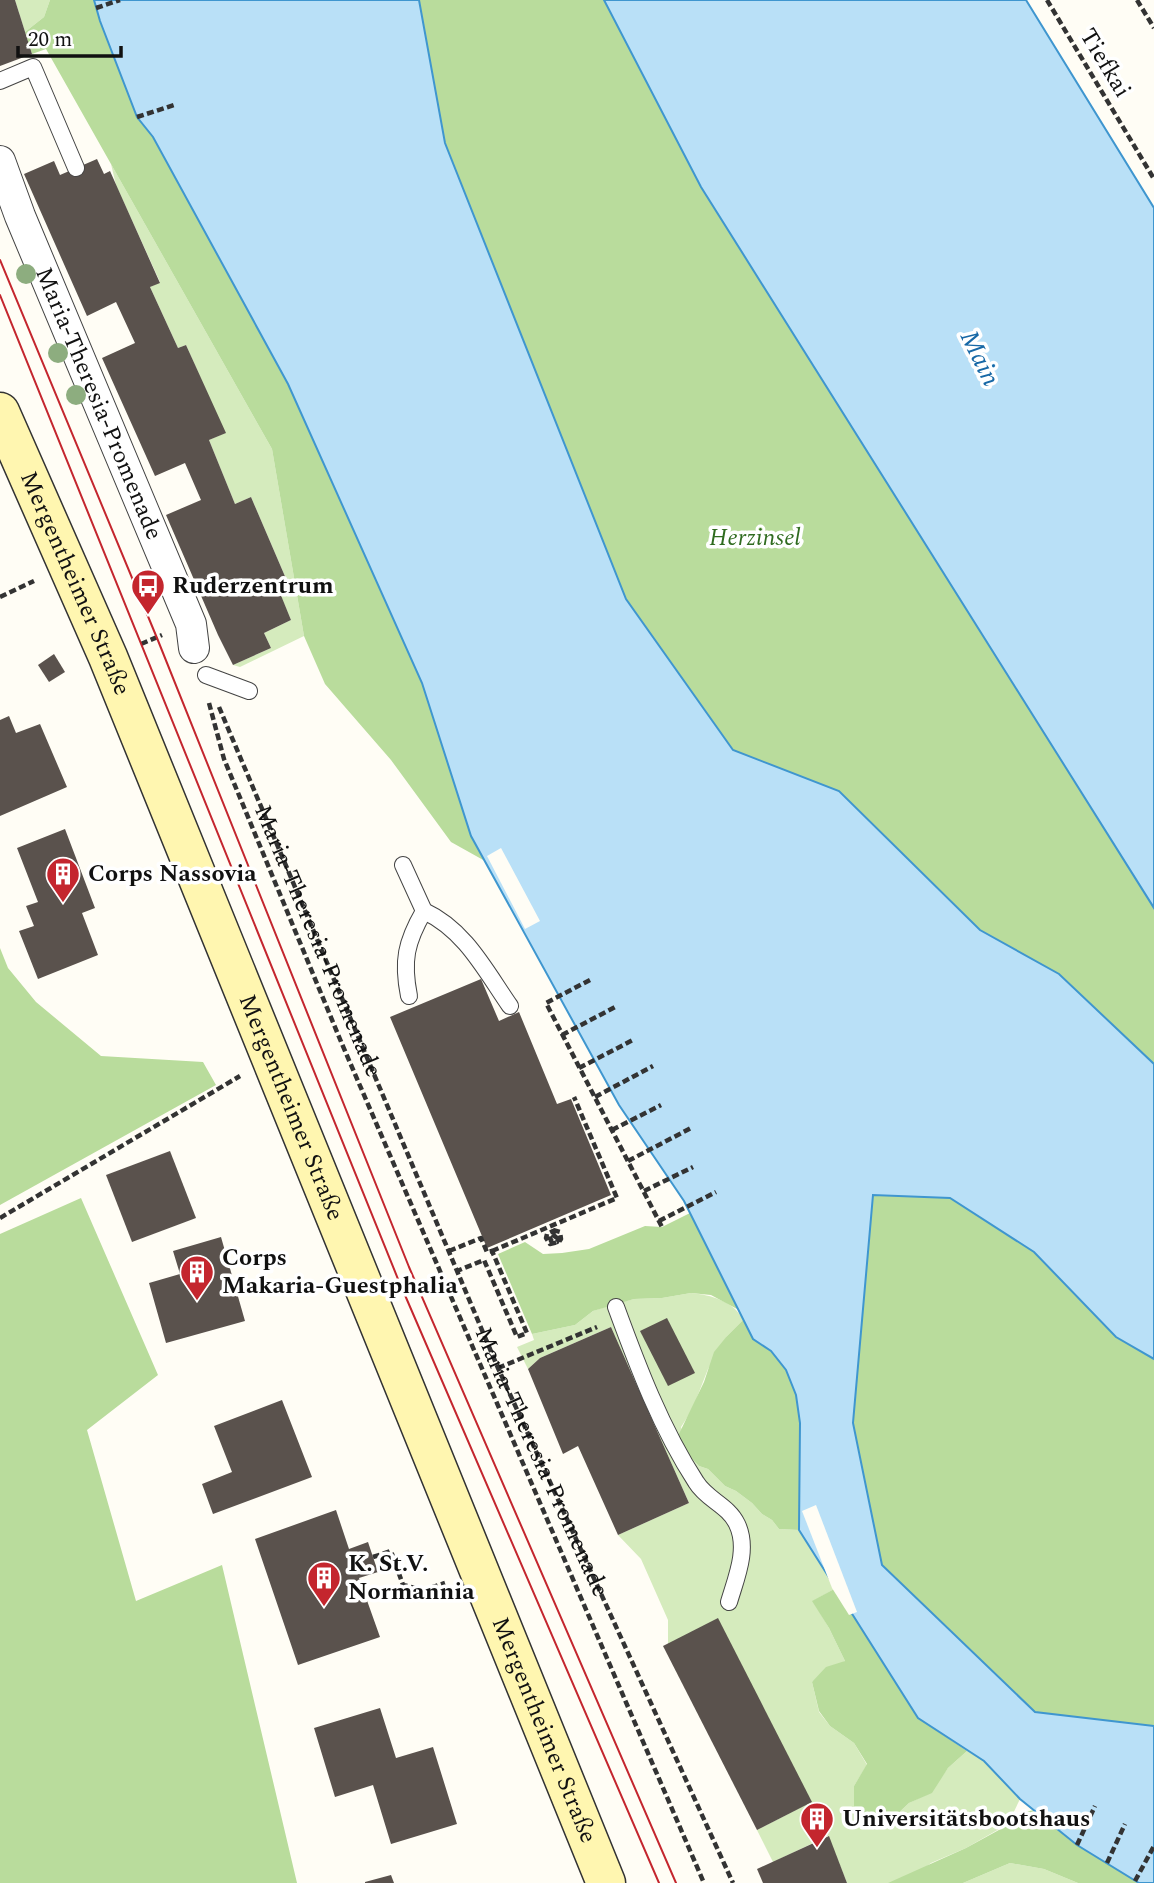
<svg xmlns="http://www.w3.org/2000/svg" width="1154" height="1883" font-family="Spectral,serif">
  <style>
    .green { fill: #d5ebbd }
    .forest { fill: #b9dc9c }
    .water { fill: #b9e0f7; stroke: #3f96cf; stroke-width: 2 }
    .pier { fill: #fffdf5 }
    .building { fill: #5a524d }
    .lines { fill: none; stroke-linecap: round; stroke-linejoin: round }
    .service-casing { stroke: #444; stroke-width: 18 }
    .minor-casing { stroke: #444; stroke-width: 32 }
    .secondary-casing { stroke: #333; stroke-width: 41 }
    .path { stroke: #333; stroke-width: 4.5; stroke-dasharray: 7 3.5; stroke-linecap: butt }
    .service { stroke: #fff; stroke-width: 16 }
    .minor { stroke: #fff; stroke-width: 30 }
    .secondary { stroke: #fff6b0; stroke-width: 38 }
    .tram { stroke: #c4262e; stroke-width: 2 }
    .tree { fill: #8dad7f }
    .labels { text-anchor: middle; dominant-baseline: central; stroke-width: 7; stroke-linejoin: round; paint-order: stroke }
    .street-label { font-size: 24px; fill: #111; stroke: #fff }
    .park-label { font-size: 24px; font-style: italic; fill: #2f6b1f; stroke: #fff }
    .poi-label { font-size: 24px; font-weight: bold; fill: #111; stroke: #fff; text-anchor: start }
    .water-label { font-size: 26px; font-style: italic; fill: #1768a6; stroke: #fff }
  </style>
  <rect width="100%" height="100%" fill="#fffdf5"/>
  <g class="green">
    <polygon points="15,0 50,0 44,17 25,32"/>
    <polygon points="111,164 272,449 304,636 240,667 233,665 271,648 264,633 291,620 280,594 274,595 290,588 251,497 235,504 209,440 225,433 186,345 178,348 150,287 160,282 116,185"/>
    <path d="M691 1293C711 1295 734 1301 743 1320L727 1336 708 1369 692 1410 681 1427 690 1457 699 1466 708 1469 725 1486 736 1491 752 1503 762 1514 772 1520 779 1529 799 1530 836 1588 813 1601 829 1628 845 1661 812 1682 819 1712 830 1726 854 1743 867 1765 854 1786 873 1830 892 1819 909 1803 930 1793 948 1768 967 1751 984 1761 1020 1799 1008 1824 966 1848 931 1863 905 1883H847L828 1836 773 1862 757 1830 811 1802 668 1644V1620L641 1559 618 1535 689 1503 611 1327 540 1358 528 1369 517 1347 534 1340 532 1334 575 1325 593 1311 614 1304 634 1299 662 1298Z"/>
    <polygon points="1010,1863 1044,1869 1078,1883 963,1883"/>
  </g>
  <g class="forest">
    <polygon points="50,0 94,0 100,21 137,117 153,137 288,384 422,683 471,836 485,861 451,842 391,760 325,684 304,636 272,449 46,49 32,54 25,32 44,17"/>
    <polygon points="419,0 604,0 701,187 1154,908 1154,1064 1059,974 980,930 839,791 733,750 626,599 445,143"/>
    <polygon points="0,948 8,968 36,1002 101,1056 203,1062 216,1085 0,1205"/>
    <polygon points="873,1195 950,1198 1034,1252 1116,1336 1154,1359 1154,1726 1035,1712 882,1565 853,1423"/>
    <polygon points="81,1198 158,1375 87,1430 136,1601 222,1565 297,1883 0,1883 0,1234"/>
    <polygon points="690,1213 739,1310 711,1295 691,1293 662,1298 634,1299 593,1311 575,1325 532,1334 498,1254 525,1242 543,1254 562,1253 589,1249 645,1226 662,1227"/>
    <polygon points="743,1320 753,1339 771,1351 786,1370 796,1395 800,1423 799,1530 779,1529 772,1520 762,1514 752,1503 736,1491 725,1486 708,1469 699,1466 690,1457 678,1436 704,1382 714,1352 727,1336"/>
    <polygon points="836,1588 918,1718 967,1751 948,1768 932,1793 909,1803 892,1819 874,1830 854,1809 854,1786 867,1764 854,1743 830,1726 819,1711 812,1682 826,1667 845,1661 829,1628 812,1601"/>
    <polygon points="1034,1810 1055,1827 1141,1883 1078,1883 1044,1869 1010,1863 963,1883 888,1883 966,1848 1008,1825 1012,1815"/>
  </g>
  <g class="water">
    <polygon points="94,0 419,0 445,143 626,599 733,750 839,791 980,930 1059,974 1154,1064 1154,1359 1116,1337 1034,1252 950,1198 873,1195 853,1423 882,1565 1035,1712 1154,1726 1154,1883 1139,1883 1077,1845 1020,1799 984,1761 918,1718 799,1530 800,1423 796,1395 786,1370 771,1351 753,1339 684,1201 619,1105 471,836 422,683 288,384 153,137 137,117 100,21"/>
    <polygon points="604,0 1026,0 1154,208 1154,908 701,187"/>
  </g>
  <g class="pier">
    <polygon points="501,848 540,921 525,929 487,856"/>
    <polygon points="816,1505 857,1612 849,1615 832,1588 802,1511"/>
  </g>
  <g class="building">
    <polygon points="0,0 15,0 32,54 0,66"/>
    <polygon points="97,159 104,174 110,171 160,283 150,287 178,348 186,345 226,433 209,440 235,504 251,497 290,588 280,593 291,620 264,633 271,648 233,665 218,635 166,515 201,500 185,463 155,476 102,358 135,343 116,302 87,316 24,174 54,161 60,175"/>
    <polygon points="54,654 65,672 49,682 38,665"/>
    <polygon points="9,716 16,733 40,724 67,787 0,816 0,720"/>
    <polygon points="65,829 95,908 82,913 98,955 38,979 19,931 34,926 26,906 38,902 17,848"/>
    <polygon points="481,979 499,1021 519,1012 557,1104 571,1099 611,1195 487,1248 390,1017"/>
    <polygon points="170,1151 196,1218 132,1242 106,1175"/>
    <polygon points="221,1237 245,1321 166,1343 149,1283 180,1274 173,1251"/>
    <polygon points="667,1318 695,1373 668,1386 640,1331"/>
    <polygon points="611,1327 689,1503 618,1535 578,1446 563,1454 528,1369 540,1358"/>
    <polygon points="282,1400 312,1477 213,1514 202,1484 232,1472 214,1426"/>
    <polygon points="336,1510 349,1549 368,1542 378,1572 359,1578 380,1637 298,1665 255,1539"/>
    <polygon points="718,1618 812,1802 757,1830 663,1646"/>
    <polygon points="380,1708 396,1758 433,1747 457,1824 391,1844 373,1785 335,1797 314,1728"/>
    <polygon points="829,1836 847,1883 763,1883 757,1869"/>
    <polygon points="391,1875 394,1883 365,1883 365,1882"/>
  </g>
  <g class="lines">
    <g class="service-casing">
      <g id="service">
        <polyline points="0,81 33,67 76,168"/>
        <polyline points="206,675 249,691"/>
        <path d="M403 865 424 911C465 930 485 970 510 1006"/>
        <path d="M409 996C402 961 406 942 424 911"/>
        <path d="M616 1307C638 1367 661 1428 696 1482 707 1500 728 1505 737 1524 749 1549 736 1578 729 1602"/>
      </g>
    </g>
    <g class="minor-casing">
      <g id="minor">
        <path id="s2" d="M0 161 20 216 191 624 194 648"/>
      </g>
    </g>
    <g class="secondary-casing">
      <g id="secondary">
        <path id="s3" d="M0 412 108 657 606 1883"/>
      </g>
    </g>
    <g class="path">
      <polyline points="1047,0 1154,179"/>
      <polyline points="1137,0 1154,28"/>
      <polyline points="96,8 120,0"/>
      <polyline points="137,117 174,105"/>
      <polyline points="0,597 34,581"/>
      <polyline points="141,644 162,635"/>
      <polyline points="209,703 224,759 342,1044 704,1883"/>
      <path id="s1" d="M219 707 498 1368 733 1883"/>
      <polyline points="590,980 546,1003 662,1227"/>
      <polyline points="562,1035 617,1006"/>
      <polyline points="579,1068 633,1040"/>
      <polyline points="595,1097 653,1066"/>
      <polyline points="612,1130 661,1105"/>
      <polyline points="628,1161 691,1128"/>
      <polyline points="644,1191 693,1167"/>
      <polyline points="0,1218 240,1076"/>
      <polyline points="659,1221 716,1192"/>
      <polyline points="553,1230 560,1232 561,1239 559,1242 550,1244 546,1238 547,1234 553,1231 557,1234 559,1238 557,1242 551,1241 550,1236 552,1234 556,1237 554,1240"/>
      <polyline points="449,1251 481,1238 487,1252 492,1251 527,1333 517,1337 484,1260 457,1271"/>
      <polyline points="492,1251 617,1198 574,1097"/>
      <polyline points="498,1368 597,1327"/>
      <polyline points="373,1557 391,1551 403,1585 424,1590 445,1583"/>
      <polyline points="1077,1845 1095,1806"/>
      <polyline points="1107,1863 1125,1824"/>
      <polyline points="1135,1881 1154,1846"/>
    </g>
    <use href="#service" class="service"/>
    <use href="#minor" class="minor"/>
    <use href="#secondary" class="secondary"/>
    <g class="tram">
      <polyline points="0,260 157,638 409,1267 676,1883"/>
      <polyline points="0,295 398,1279 659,1883"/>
    </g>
  </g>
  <g class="tree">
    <circle cx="26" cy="274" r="10"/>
    <circle cx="58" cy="353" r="10"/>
    <circle cx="76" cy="395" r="10"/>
  </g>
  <defs>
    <g id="bus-pin" transform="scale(1.75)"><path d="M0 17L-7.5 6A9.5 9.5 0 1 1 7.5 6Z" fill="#c4262e" stroke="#fff"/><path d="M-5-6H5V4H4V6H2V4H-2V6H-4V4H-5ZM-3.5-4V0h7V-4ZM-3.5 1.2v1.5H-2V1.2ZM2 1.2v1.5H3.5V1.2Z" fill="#fff"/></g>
    <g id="building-pin" transform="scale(1.75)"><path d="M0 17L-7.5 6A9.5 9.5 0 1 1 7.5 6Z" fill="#c4262e" stroke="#fff"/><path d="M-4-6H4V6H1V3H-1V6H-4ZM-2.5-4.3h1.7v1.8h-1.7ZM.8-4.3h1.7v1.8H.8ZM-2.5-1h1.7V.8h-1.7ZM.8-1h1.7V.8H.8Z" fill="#fff"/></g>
  </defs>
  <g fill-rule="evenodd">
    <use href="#bus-pin" x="148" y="586"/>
    <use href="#building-pin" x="63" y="874"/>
    <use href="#building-pin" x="197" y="1272"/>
    <use href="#building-pin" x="324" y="1578"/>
    <use href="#building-pin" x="817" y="1819"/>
  </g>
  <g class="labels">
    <g class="street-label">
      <text transform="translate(1105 63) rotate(59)">Tiefkai</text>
      <text stroke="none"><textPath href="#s2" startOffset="262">Maria-Theresia-Promenade</textPath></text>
      <text stroke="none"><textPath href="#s3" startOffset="187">Mergentheimer Straße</textPath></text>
      <text stroke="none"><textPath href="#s1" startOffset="254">Maria-Theresia-Promenade</textPath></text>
      <text stroke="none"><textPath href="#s3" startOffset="754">Mergentheimer Straße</textPath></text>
      <text stroke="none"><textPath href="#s1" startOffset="821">Maria-Theresia-Promenade</textPath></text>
      <text stroke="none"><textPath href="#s3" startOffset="1426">Mergentheimer Straße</textPath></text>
    </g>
    <g class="park-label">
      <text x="755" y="538">Herzinsel</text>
    </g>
    <g class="poi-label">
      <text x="172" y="586">Ruderzentrum</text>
      <text x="88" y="874">Corps Nassovia</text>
      <text x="222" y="1258">Corps<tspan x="222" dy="28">Makaria-Guestphalia</tspan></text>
      <text x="348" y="1564">K. St.V.<tspan x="348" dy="28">Normannia</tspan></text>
      <text x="842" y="1819">Universitätsbootshaus</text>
    </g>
    <g class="water-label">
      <text transform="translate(980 358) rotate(64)">Main</text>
    </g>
  </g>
  <path d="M18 46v10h103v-10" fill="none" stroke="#111111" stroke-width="3.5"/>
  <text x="28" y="46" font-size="21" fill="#111111" stroke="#ffffff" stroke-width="5" paint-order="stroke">20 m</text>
</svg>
